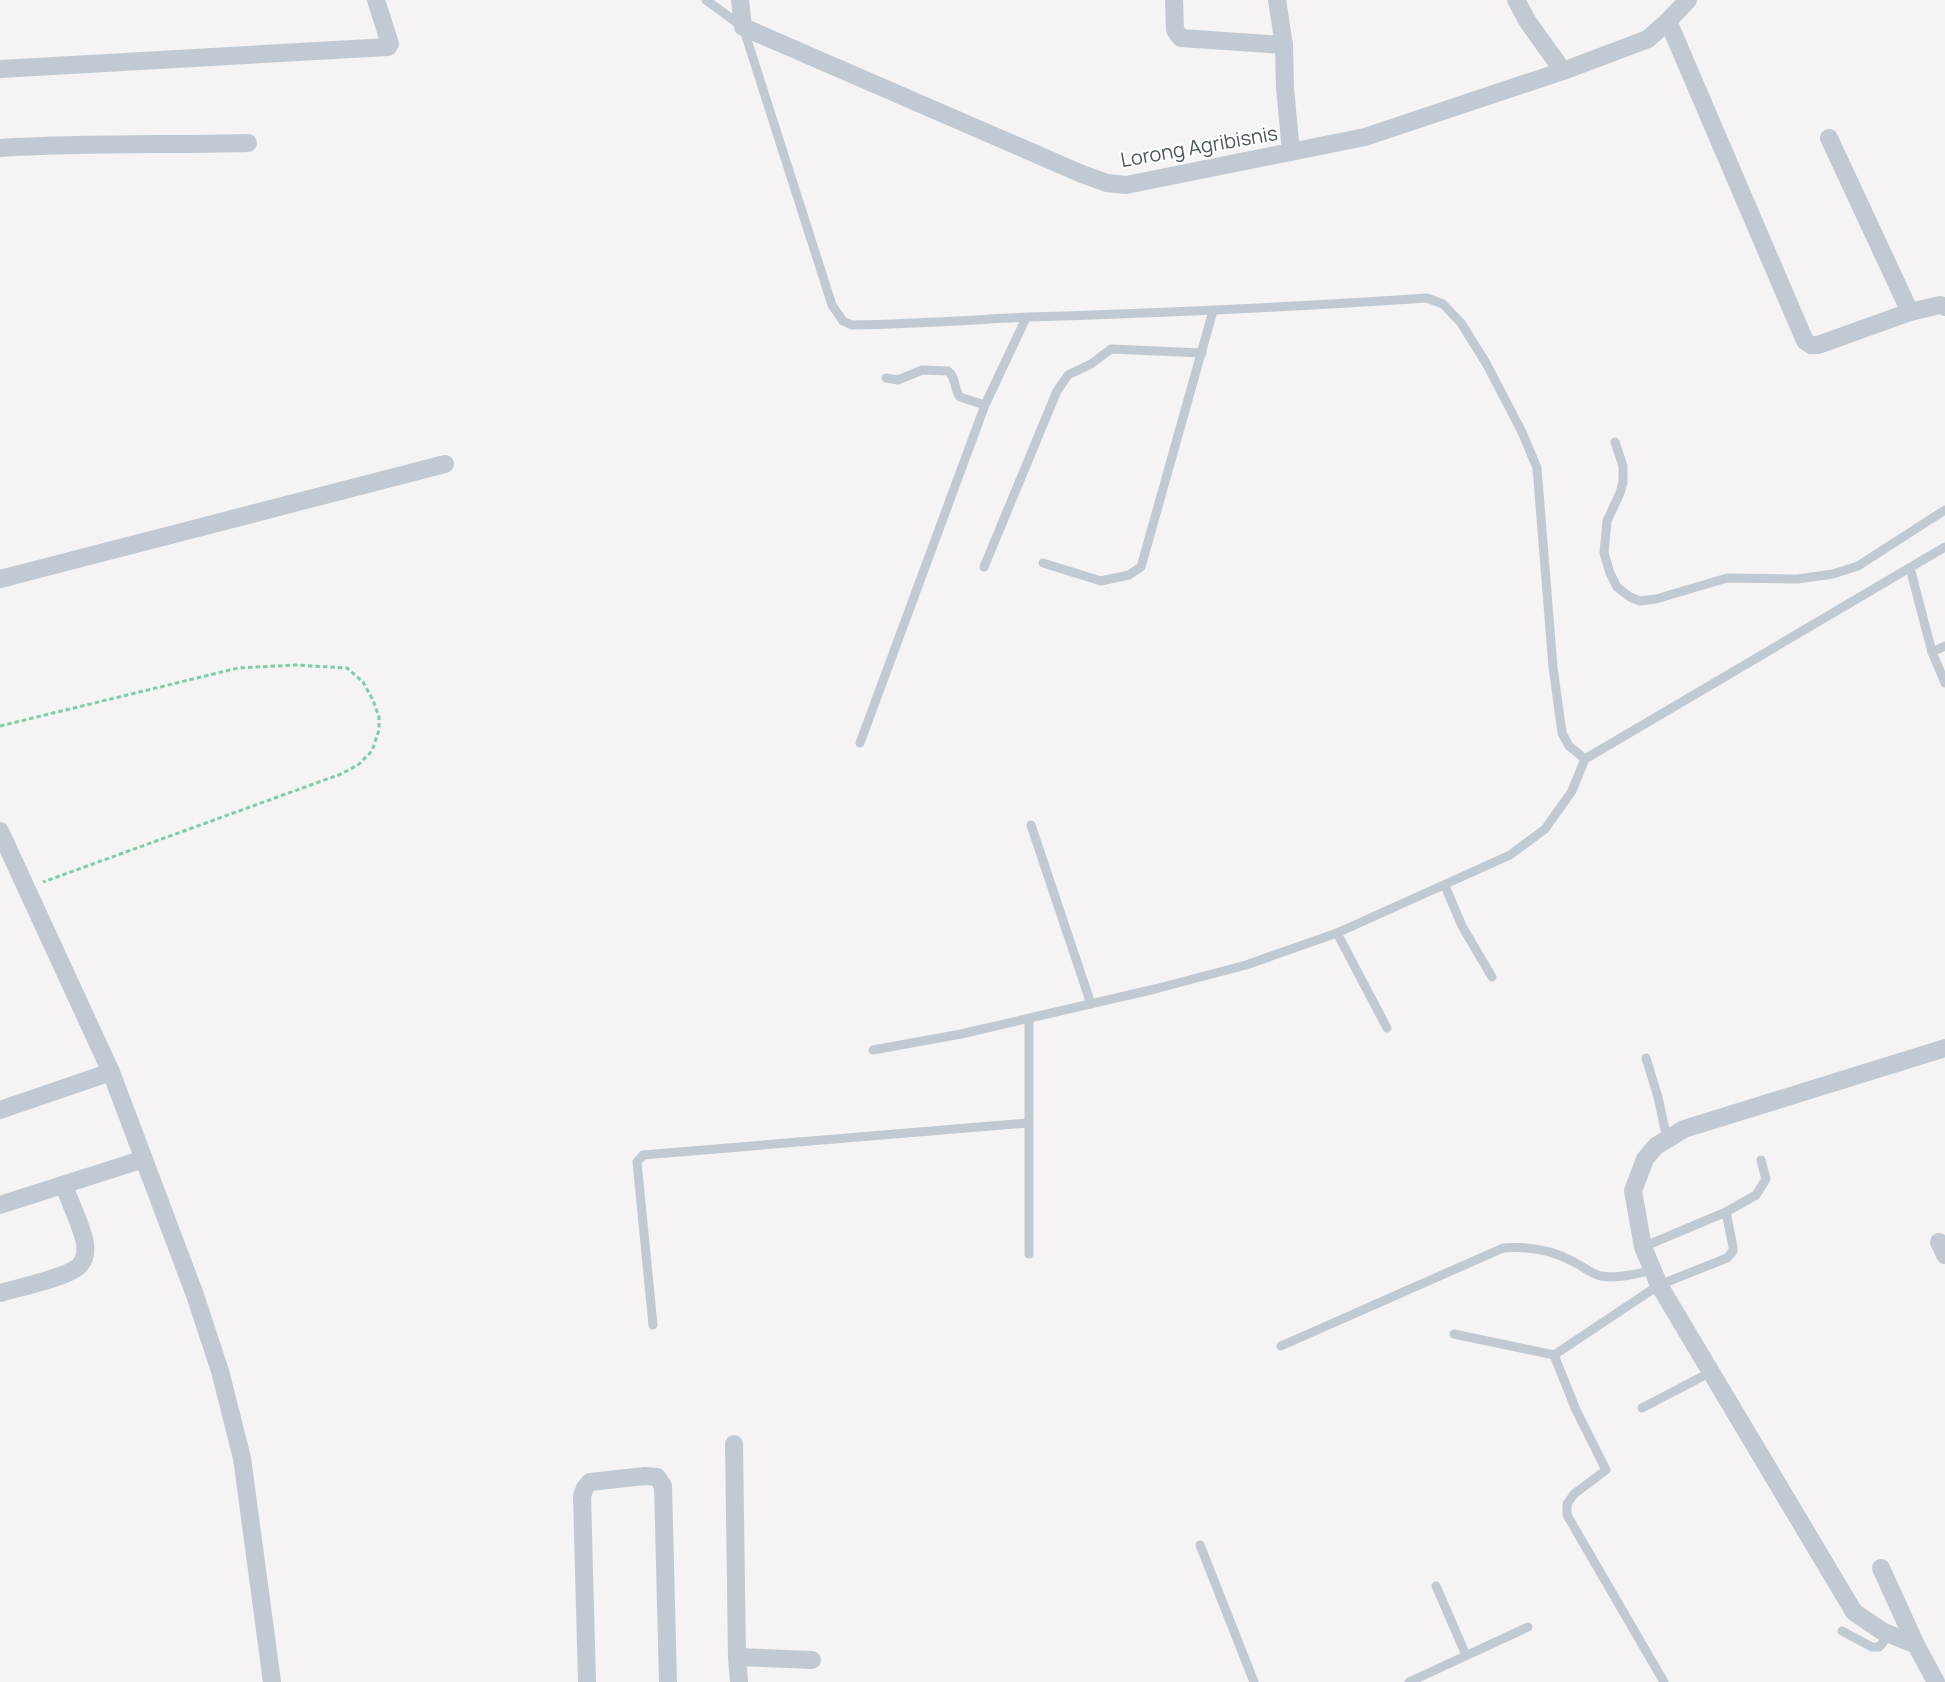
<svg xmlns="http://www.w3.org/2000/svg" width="1945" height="1682" font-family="Manrope,sans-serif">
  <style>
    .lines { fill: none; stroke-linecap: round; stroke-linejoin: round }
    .path { stroke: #7ad0a6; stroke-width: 3; stroke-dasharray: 4.5 3; stroke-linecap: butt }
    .lane { stroke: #c1cad2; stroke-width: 9 }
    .street { stroke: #c1cad2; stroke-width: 18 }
    .labels { text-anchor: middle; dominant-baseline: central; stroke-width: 4.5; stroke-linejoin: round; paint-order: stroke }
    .street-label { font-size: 20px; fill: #4a5661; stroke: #fff }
  </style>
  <rect width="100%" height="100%" fill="#f5f3f3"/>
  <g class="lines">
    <polyline class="path" points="0,726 238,668 295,665 347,668 363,682 373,700 379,717 379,730 372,751 358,765 341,774 43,882"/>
    <g class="lane">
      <path d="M706 0 743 27 832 305 843 321 852 325C911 324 970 320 1030 317 1162 313 1294 307 1427 298L1443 304 1461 323 1486 363 1522 432 1537 468 1553 667 1562 733 1569 746 1585 759"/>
      <path d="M886 378 898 380 922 370 948 371C957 378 953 388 960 397L985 405"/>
      <polyline points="1615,442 1623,466 1623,482 1620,493 1607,521 1604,553 1610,573 1617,587 1630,597 1640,601 1656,599 1727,578 1797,579 1833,574 1858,566 1945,510"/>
      <polyline points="1043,563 1101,581 1129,575 1141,567 1213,311"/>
      <polyline points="984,567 1057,391 1068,375 1091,364 1111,349 1202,353"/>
      <polyline points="1910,568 1932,652 1945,683"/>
      <polyline points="1932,652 1945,646"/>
      <polyline points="860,743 985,405 1026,318"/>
      <polyline points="1031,825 1091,1004"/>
      <polyline points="1445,886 1462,926 1492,977"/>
      <polyline points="1337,933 1387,1028"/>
      <polyline points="1029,1019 1029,1254"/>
      <polyline points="873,1050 961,1034 1155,989 1246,965 1337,933 1510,855 1545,829 1572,791 1585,759 1945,547"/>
      <polyline points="1646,1058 1658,1097 1667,1139"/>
      <polyline points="1643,1247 1726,1212 1756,1195 1766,1179 1761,1160"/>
      <polyline points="653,1325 637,1162 643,1155 1028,1123"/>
      <polyline points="1454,1334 1554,1355 1659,1285 1727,1258 1733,1251 1733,1247 1726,1212"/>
      <path d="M1281 1346 1503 1248C1528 1246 1550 1249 1572 1261 1581 1265 1591 1274 1601 1276 1617 1279 1637 1274 1652 1270"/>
      <polyline points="1554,1355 1576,1410 1606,1470 1574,1494 1567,1504 1567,1515 1664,1682"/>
      <polyline points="1642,1408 1711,1372"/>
      <polyline points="1200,1545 1254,1682"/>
      <polyline points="1436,1586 1466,1655"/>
      <polyline points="1842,1631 1872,1647 1879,1647 1890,1634"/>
      <polyline points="1409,1682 1528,1627"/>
    </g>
    <g class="street">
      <polyline points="740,0 743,27 1082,174 1107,183 1126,185 1365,137 1563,71 1648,39 1668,21 1688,0"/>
      <polyline points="1174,0 1175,30 1181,38 1284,45"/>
      <polyline points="1277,0 1284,45 1285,88 1291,152"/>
      <polyline points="1516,0 1528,22 1563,71"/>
      <polyline points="1668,21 1805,341 1811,345 1818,345 1910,312 1940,305 1945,307"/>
      <polyline points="0,69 388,47 390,44 376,0"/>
      <polyline points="1829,138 1910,312"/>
      <path d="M0 148C83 143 166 145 248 143"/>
      <polyline points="0,579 445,464"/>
      <polyline points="0,831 111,1072 195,1295 220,1371 242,1458 272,1682"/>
      <polyline points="0,1110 111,1072"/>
      <polyline points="0,1205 144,1159"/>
      <polyline points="1939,1242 1945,1255"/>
      <path d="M0 1293C17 1288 70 1277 80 1265 85 1259 86 1250 85 1243 81 1224 70 1203 64 1185"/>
      <polyline points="734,1444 737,1657"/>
      <polyline points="1881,1568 1916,1645"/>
      <polyline points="587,1682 582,1496 585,1488 590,1482 645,1476 657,1477 663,1486 668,1682"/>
      <polyline points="739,1682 737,1657 812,1660"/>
      <polyline points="1936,1682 1916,1645 1882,1631 1854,1612 1659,1285 1643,1247 1633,1191 1645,1159 1656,1146 1684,1129 1945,1048"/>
    </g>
  </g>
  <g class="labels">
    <g class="street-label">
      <text transform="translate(1199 146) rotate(-10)">Lorong Agribisnis</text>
    </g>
  </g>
</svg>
